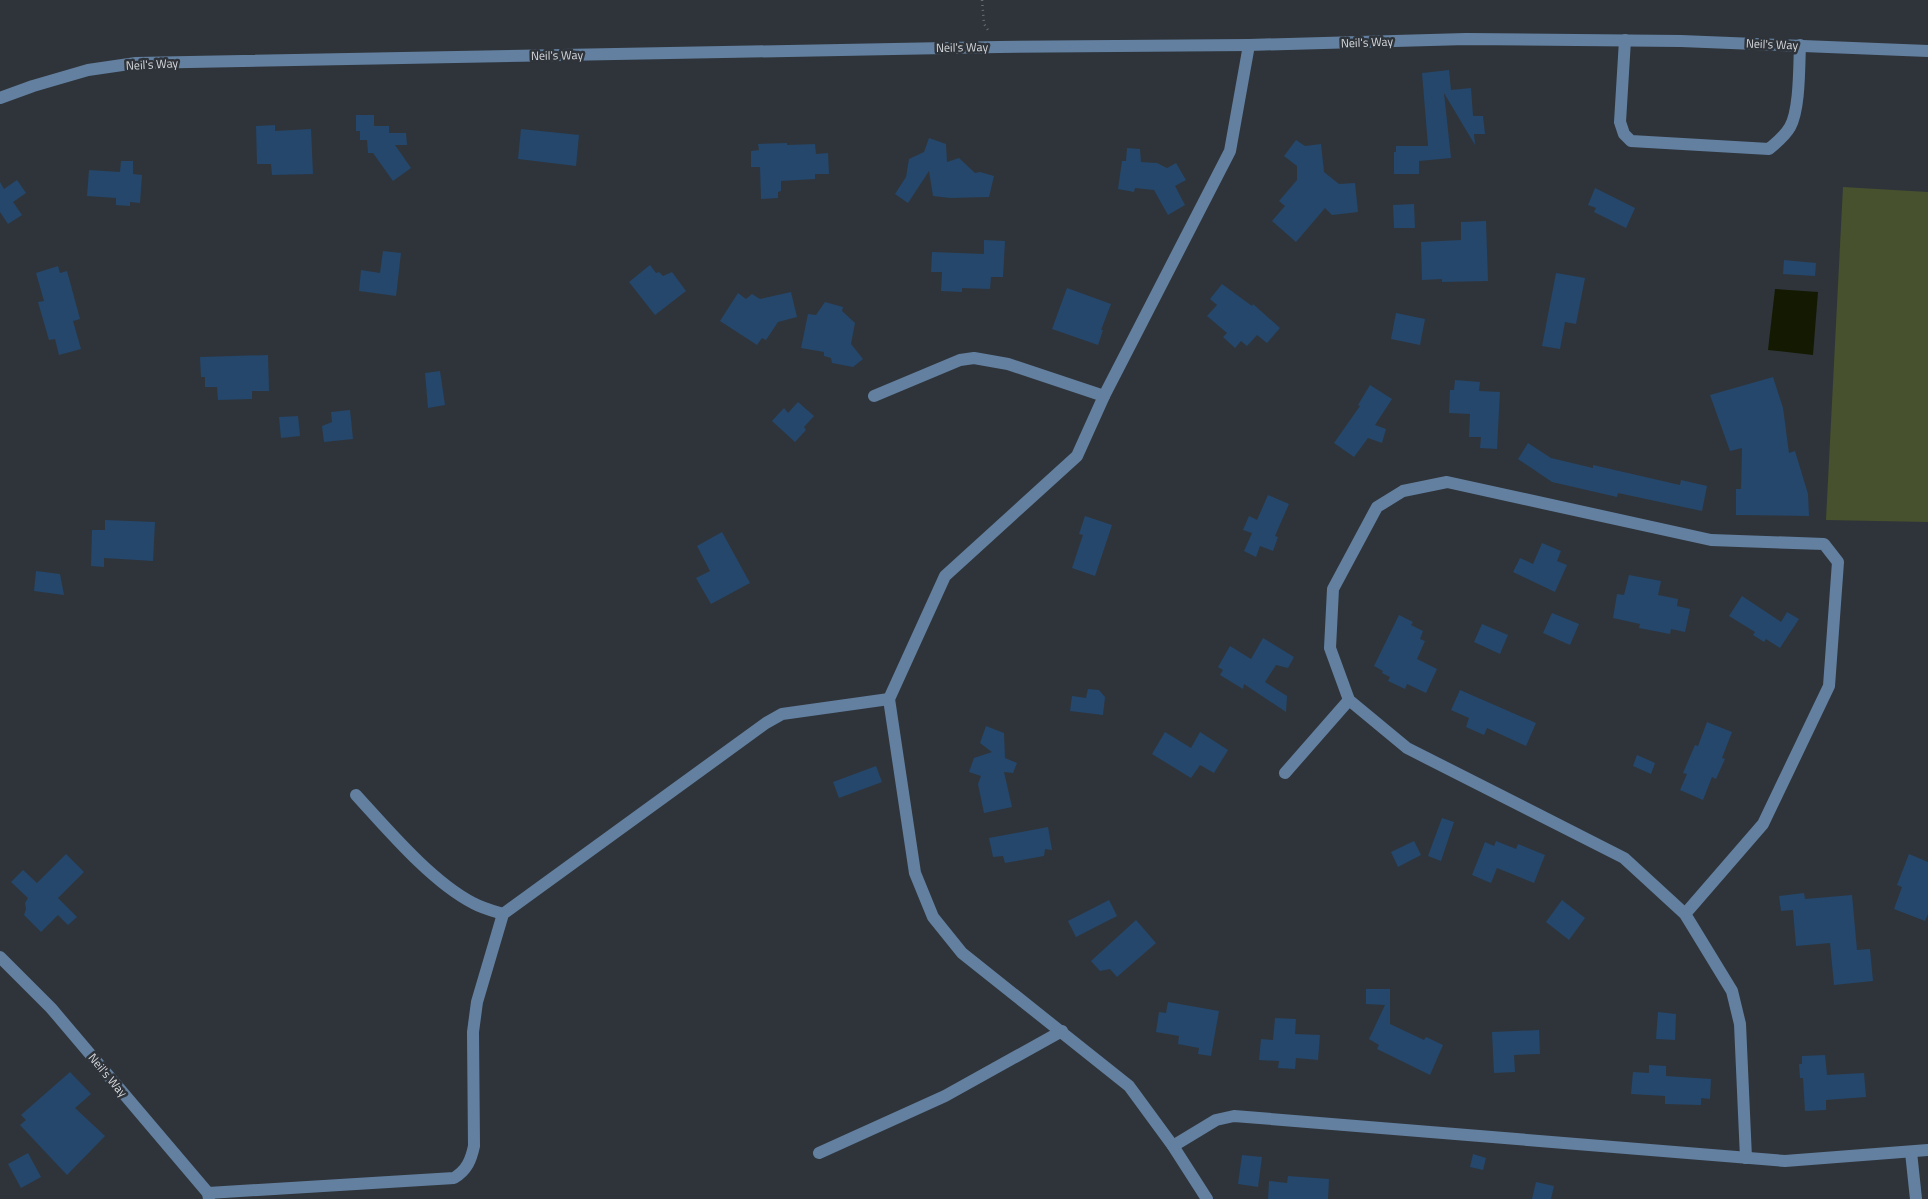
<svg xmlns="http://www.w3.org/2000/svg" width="1928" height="1199" font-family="'Titillium Web',sans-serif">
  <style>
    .green { fill: #47512d }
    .water { fill: #141a02 }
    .building { fill: #25476b }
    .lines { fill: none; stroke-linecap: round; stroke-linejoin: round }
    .path { stroke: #696d72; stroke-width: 2.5; stroke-dasharray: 1 4; stroke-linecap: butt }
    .minor { stroke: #6380a1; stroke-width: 12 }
    .labels { text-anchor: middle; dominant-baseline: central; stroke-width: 5; stroke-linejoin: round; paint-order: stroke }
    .street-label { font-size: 12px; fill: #d6d9dd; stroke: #2f343a }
  </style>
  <rect width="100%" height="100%" fill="#2f343a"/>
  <polygon class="green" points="1843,187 1928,192 1928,522 1826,520"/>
  <polygon class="water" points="1775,289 1818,292 1813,355 1768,350"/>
  <g class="building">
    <polygon points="1449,70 1451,90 1471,88 1473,116 1483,116 1485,134 1474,134 1475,145 1444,93 1451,158 1419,161 1419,174 1394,174 1394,152 1396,152 1396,146 1428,146 1422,73"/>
    <polygon points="356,115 374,115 374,126 389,126 389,133 406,133 407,145 395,145 411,168 393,181 373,153 368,153 367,140 360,140 360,131 356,131"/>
    <polygon points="275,125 275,131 311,129 313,174 272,175 271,164 257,164 256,126"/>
    <polygon points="521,129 579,135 576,166 518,159"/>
    <polygon points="929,138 946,144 947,162 959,158 975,173 980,172 994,176 989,197 950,198 933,196 929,171 908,203 895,194 906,177 909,159 924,152"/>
    <polygon points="1296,140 1305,146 1321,144 1324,172 1339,184 1355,183 1358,212 1332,215 1325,208 1296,242 1272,221 1285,206 1279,201 1297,180 1297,166 1284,156"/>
    <polygon points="787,143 787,145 815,144 816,154 828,153 829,174 815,174 815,179 781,181 781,191 778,192 778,198 761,199 760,167 751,167 751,151 759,150 758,144"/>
    <polygon points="1127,148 1140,149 1141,162 1157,163 1167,168 1176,163 1186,180 1175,186 1185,205 1168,215 1154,190 1135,188 1134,192 1118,189 1122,161 1126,161"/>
    <polygon points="121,161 133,161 133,174 142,175 140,203 130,202 130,206 116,205 116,198 87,196 89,170 120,172"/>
    <polygon points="17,180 26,193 13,202 22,215 8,224 0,212 0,182 4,189"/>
    <polygon points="1595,188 1635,208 1626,228 1594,212 1596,208 1588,205"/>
    <polygon points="1414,204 1415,228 1394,228 1393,205"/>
    <polygon points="1486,221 1488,281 1442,282 1442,279 1422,280 1421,242 1461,240 1461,222"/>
    <polygon points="984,240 1005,241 1003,277 991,277 990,289 962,288 962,292 941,291 942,272 931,272 932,252 984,254"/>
    <polygon points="383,251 401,253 396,296 359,291 361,270 380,273"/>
    <polygon points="1784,260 1816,263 1815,276 1783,274"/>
    <polygon points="650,265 656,273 659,272 663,276 672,272 686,291 655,315 629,282"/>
    <polygon points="58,266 60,273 67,271 80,319 73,321 81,349 59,355 55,339 49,340 38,302 44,301 36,273"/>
    <polygon points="1556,273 1585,278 1576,324 1565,322 1560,349 1542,346"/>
    <polygon points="1222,284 1252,306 1253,304 1280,328 1267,343 1257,335 1247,346 1241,341 1235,348 1223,337 1227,333 1207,316 1217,305 1210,299"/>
    <polygon points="1067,288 1111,304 1101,330 1103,330 1098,345 1052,329"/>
    <polygon points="791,292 797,317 778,322 766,340 762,338 757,345 720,321 738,293 746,299 752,294 760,299"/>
    <polygon points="825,302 843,307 842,311 855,323 851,344 863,359 853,367 832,363 831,358 824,356 824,352 801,348 808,314 816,315"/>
    <polygon points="1396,313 1425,319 1420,345 1391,339"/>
    <polygon points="268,355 269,391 252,391 252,399 218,400 217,387 205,387 205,377 201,377 200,357"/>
    <polygon points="440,371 445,405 428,408 425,373"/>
    <polygon points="1773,377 1783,408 1789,453 1795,451 1808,494 1809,516 1736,515 1736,489 1741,489 1742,448 1730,451 1710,395"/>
    <polygon points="1455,380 1480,382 1479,391 1500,392 1497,449 1480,448 1481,437 1469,437 1470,414 1449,413 1450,390 1454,390"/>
    <polygon points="1370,385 1392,399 1375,425 1386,429 1382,443 1368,438 1354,457 1334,443 1360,406 1358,405"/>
    <polygon points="798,402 814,416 804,427 806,430 795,442 772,421 784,408 788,413"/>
    <polygon points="350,410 353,439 324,442 322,426 332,422 331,412"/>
    <polygon points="298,416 300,436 281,438 279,417"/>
    <polygon points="1528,443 1551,458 1593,468 1593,465 1680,485 1681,480 1707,486 1702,511 1618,493 1617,497 1552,482 1518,459"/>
    <polygon points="1268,495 1289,504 1275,536 1278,537 1273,551 1260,546 1256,557 1244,551 1252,533 1243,530 1249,516 1257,520"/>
    <polygon points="1085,516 1112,525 1095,576 1072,568 1083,535 1079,534"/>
    <polygon points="105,520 155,522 153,561 104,558 104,567 91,566 92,530 105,530"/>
    <polygon points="722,532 750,583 711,604 696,578 710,571 697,546"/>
    <polygon points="1542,543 1561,551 1557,561 1567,565 1555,592 1513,572 1520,558 1533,564"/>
    <polygon points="36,571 60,574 64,595 34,591"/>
    <polygon points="1629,575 1661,581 1658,595 1678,599 1677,606 1690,609 1685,632 1671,629 1670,634 1639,628 1640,624 1613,618 1617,594 1624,595"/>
    <polygon points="1742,596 1781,622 1787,612 1799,619 1780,648 1766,639 1764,642 1753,635 1755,632 1729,616"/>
    <polygon points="1552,613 1579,624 1570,645 1543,633"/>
    <polygon points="1399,615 1413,622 1411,625 1423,631 1420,639 1425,641 1417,659 1437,669 1426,693 1407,684 1405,689 1388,681 1390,677 1382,673 1383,671 1374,666"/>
    <polygon points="1482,624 1508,635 1500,654 1474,642"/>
    <polygon points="1263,638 1294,657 1288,668 1276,665 1265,682 1287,696 1286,712 1244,684 1243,689 1220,675 1223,670 1218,667 1230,646 1251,659"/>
    <polygon points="1088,689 1099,690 1105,697 1103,715 1070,711 1072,696 1086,698"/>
    <polygon points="1460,690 1536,723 1526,746 1487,728 1484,735 1466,727 1469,718 1451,710"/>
    <polygon points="1707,722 1732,732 1722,758 1725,759 1716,779 1712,777 1703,800 1680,790 1687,774 1683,773 1695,745 1698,746"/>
    <polygon points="986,726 1004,733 1005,758 1017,763 1013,773 1004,772 1012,807 984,813 978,784 981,776 969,772 974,758 992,752 980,743"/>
    <polygon points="1165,732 1191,748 1200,732 1228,750 1214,773 1200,765 1191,778 1152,754"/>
    <polygon points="1637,755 1655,763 1651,774 1633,766"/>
    <polygon points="876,766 882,782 839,798 833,782"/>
    <polygon points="1442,818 1454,822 1441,861 1428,856"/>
    <polygon points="1048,827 1052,850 1045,849 1044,856 1005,863 1003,856 993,857 989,838"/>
    <polygon points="1414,841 1421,855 1398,867 1391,852"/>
    <polygon points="1496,841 1516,849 1518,844 1545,855 1534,883 1497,868 1491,883 1472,875 1485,842 1494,846"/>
    <polygon points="66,854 84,872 58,898 77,917 68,925 58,915 41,932 24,915 26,909 25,903 28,898 11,882 23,870 37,883"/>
    <polygon points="1909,854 1928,862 1928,914 1925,921 1894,909 1902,887 1897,885"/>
    <polygon points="1804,893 1805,899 1852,895 1857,950 1870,949 1873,981 1834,985 1830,943 1796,946 1793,910 1781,911 1779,896"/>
    <polygon points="1109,900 1117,916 1076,937 1068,921"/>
    <polygon points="1562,900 1585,918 1569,940 1546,922"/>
    <polygon points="1136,920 1156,943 1117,977 1110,969 1100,971 1091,961"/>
    <polygon points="1366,989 1390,989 1390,1024 1424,1040 1426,1037 1443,1045 1430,1075 1377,1049 1379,1045 1369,1039 1385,1005 1366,1004"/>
    <polygon points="1168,1002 1219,1011 1211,1056 1198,1054 1199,1048 1178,1044 1179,1036 1156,1032 1159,1012 1166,1013"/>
    <polygon points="1658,1012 1676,1014 1675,1040 1656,1039"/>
    <polygon points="1275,1018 1296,1019 1295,1034 1320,1035 1318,1060 1296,1058 1295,1069 1278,1068 1279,1061 1259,1060 1261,1039 1273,1040"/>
    <polygon points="1539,1030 1540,1054 1514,1055 1515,1072 1494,1073 1492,1032"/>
    <polygon points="1825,1055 1827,1075 1864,1073 1866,1097 1826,1100 1826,1110 1805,1111 1803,1078 1800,1078 1799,1064 1802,1064 1802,1056"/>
    <polygon points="1649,1065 1666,1066 1666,1076 1711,1079 1710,1099 1701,1098 1701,1105 1665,1104 1665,1096 1631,1094 1633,1072 1649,1073"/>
    <polygon points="70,1072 91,1094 75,1108 105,1136 67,1175 20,1125 26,1120 21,1115"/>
    <polygon points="28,1153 41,1177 21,1188 8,1164"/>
    <polygon points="1473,1154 1486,1158 1483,1170 1470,1167"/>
    <polygon points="1242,1155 1262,1157 1258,1187 1238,1184"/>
    <polygon points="1288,1176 1329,1179 1328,1199 1268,1199 1269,1181 1287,1183"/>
    <polygon points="1536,1182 1554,1186 1551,1199 1532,1199"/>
  </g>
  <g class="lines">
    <polyline class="path" points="982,0 984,24 990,33"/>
    <g class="minor">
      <path d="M1625 40 1620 122 1624 134 1631 141 1769 149C1777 142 1785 136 1790 127 1800 109 1799 66 1800 45"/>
      <polyline points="0,98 33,86 88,70 136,63 999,47 1249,45 1466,39 1681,41 1928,51"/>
      <polyline points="874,396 960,360 974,358 1008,364 1104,396"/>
      <polyline points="1285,773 1349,700"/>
      <path d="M356 795C388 830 432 882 473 903 482 908 493 911 503 914"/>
      <polyline points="1685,914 1763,824 1829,686 1838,562 1824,544 1711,540 1447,482 1403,491 1377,507 1333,589 1330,648 1349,700 1407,748 1624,858 1685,914 1732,991 1740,1024 1746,1158"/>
      <polyline points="0,957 51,1008 208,1193 209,1199"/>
      <polyline points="1173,1146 1216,1120 1234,1116 1785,1161 1928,1150"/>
      <polyline points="1911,1152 1916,1199"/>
      <polyline points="819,1153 945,1096 1062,1031"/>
      <path d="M208 1193 454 1178C467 1170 471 1160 474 1146L473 1032 477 1002 503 914 766 723 782 714 889 699"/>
      <polyline points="1207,1199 1173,1146 1129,1086 962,953 933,917 915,873 889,699 945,576 1077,456 1104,396 1230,151 1249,45"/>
    </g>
  </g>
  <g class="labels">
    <g class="street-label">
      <text transform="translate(1367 42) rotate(-2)">Neil's Way</text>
      <text transform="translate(1772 44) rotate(2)">Neil's Way</text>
      <text transform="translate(962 47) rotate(-1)">Neil's Way</text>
      <text transform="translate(557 55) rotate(-1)">Neil's Way</text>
      <text transform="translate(152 64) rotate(-3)">Neil's Way</text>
      <text transform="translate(108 1075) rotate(50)">Neil's Way</text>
    </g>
  </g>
</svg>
